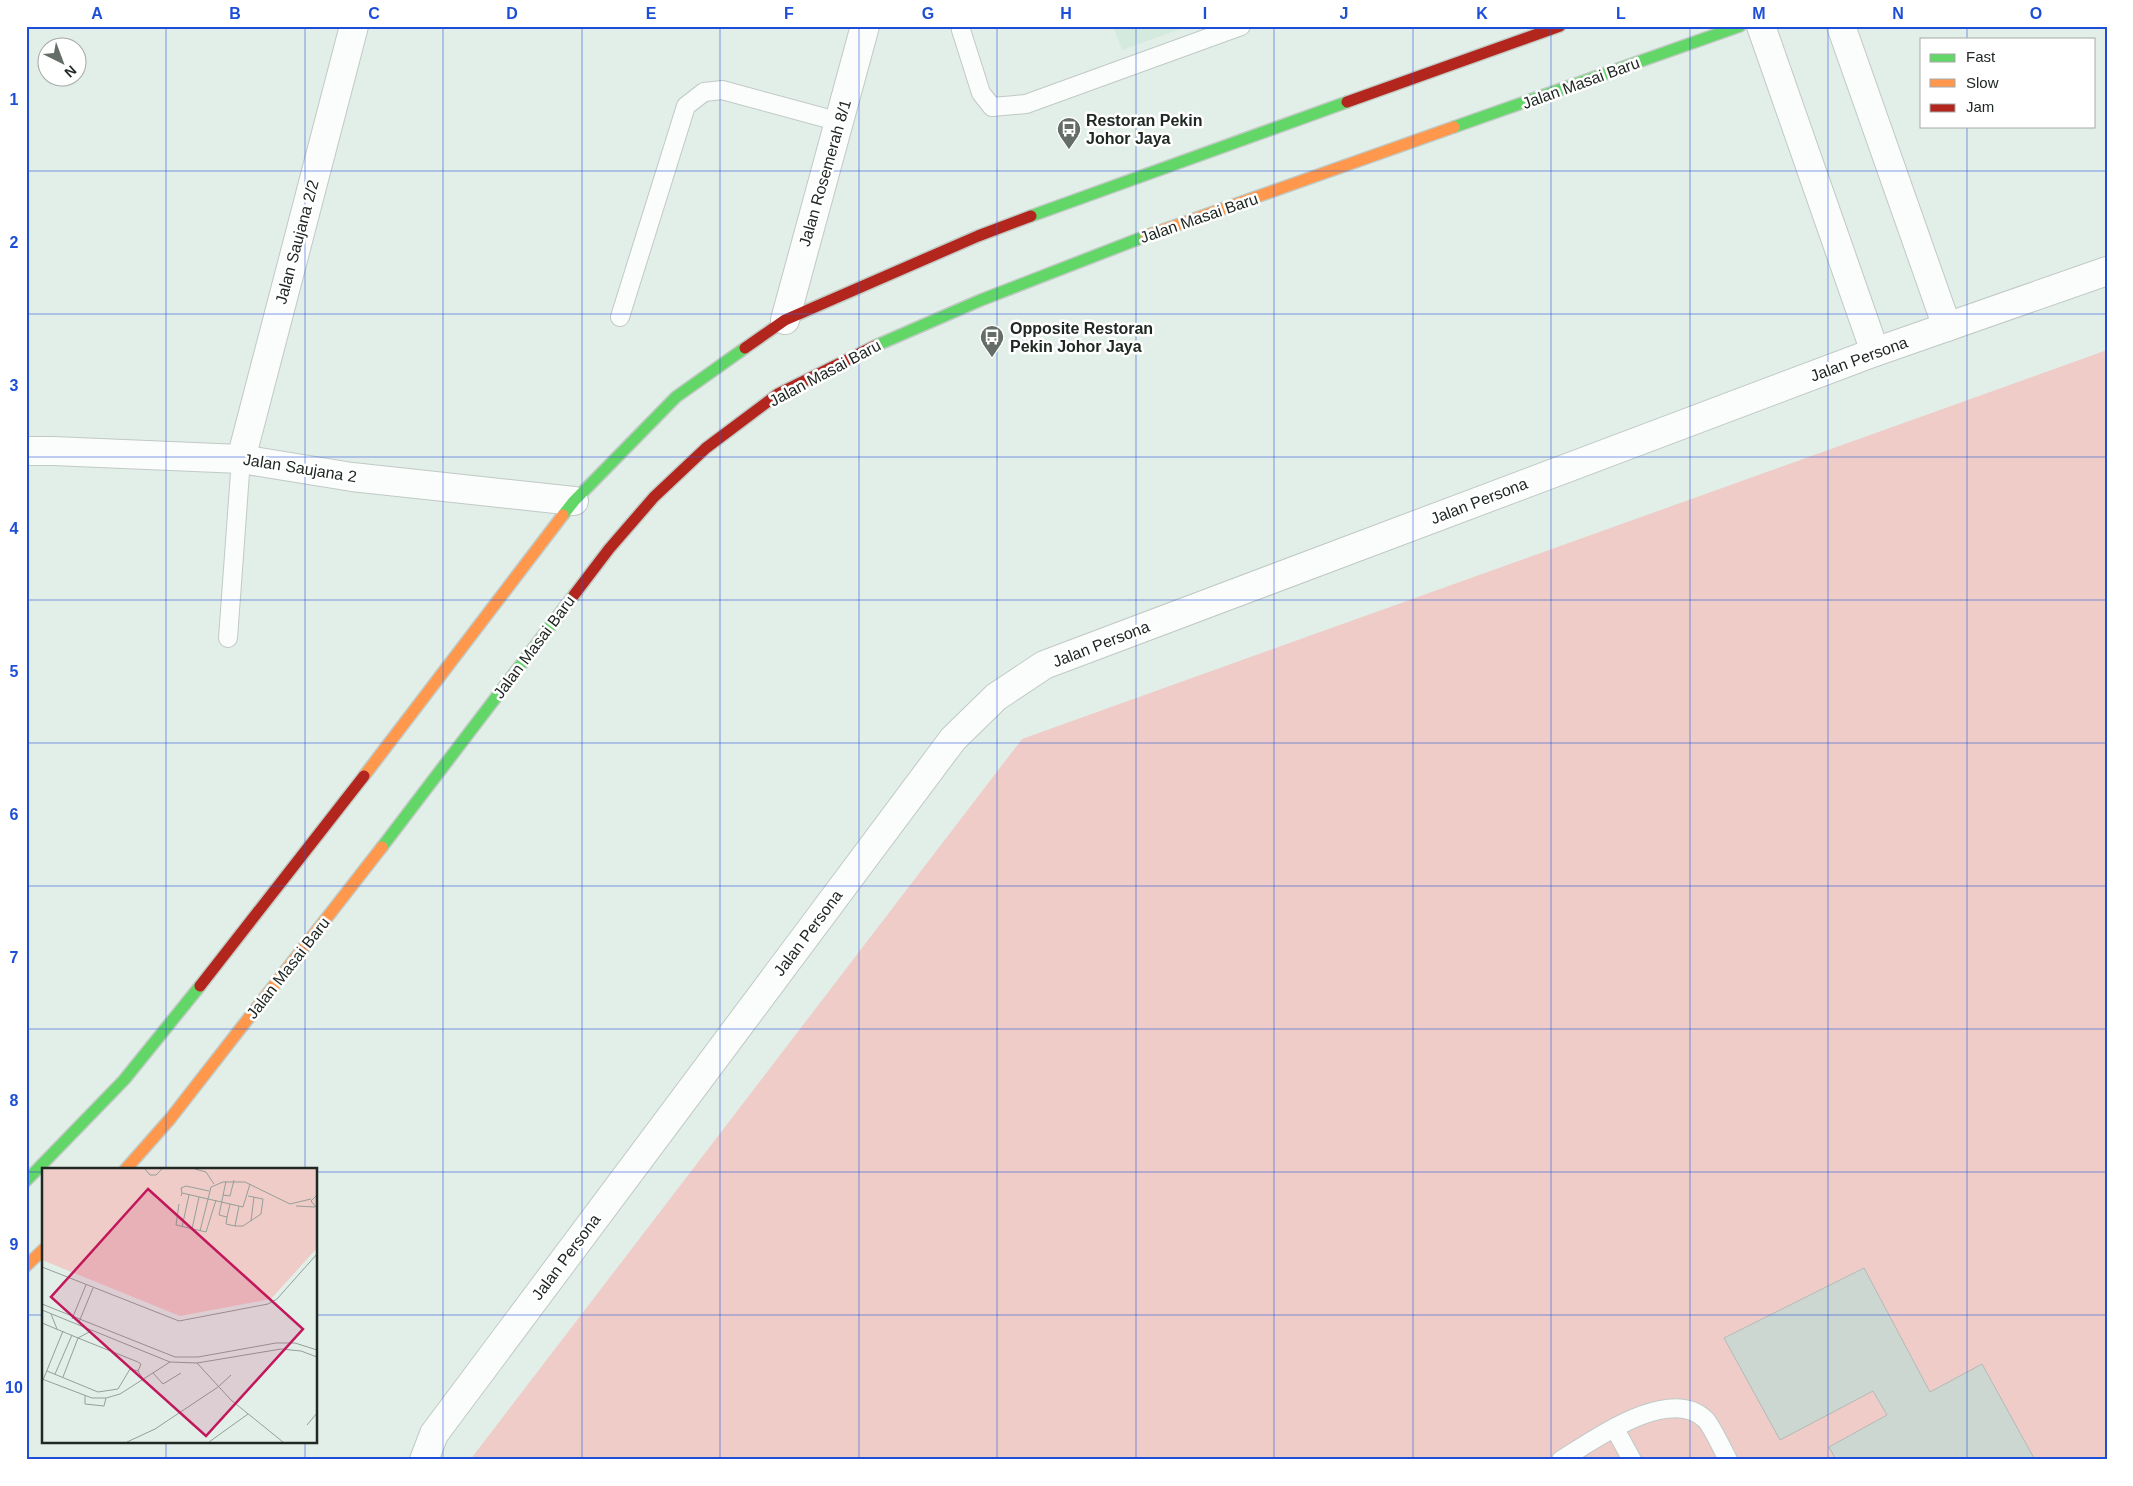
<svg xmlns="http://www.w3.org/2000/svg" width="2133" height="1486" font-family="Helvetica,sans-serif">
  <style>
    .built { fill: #d5eade }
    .green { fill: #efccc8 }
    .building { fill: #cdd7d1; stroke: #b2bab6 }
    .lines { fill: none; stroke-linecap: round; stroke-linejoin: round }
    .lane-casing { stroke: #c1cac5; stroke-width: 20 }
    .street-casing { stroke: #c1cac5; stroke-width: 30 }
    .fast-casing { stroke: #c1cac5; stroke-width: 14 }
    .slow-casing { stroke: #c1cac5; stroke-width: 14 }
    .jam-casing { stroke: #c1cac5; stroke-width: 14 }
    .lane { stroke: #fbfcfc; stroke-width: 18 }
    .street { stroke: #fbfcfc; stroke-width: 28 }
    .fast { stroke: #63d668; stroke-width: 11 }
    .slow { stroke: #ff974d; stroke-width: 11 }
    .jam { stroke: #b3261e; stroke-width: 11 }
    .grid { fill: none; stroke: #1d4ed8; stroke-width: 1; stroke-opacity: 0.55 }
    .labels { text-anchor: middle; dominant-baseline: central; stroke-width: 5; stroke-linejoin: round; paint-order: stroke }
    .street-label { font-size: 16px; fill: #202823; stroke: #fff }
    .poi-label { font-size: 16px; font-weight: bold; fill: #202823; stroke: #fff; text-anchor: start }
    .inset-road { fill: none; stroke: #949f99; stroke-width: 1 }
    .view { fill: #c2185b; fill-opacity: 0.15; stroke: #c2185b; stroke-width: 2.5 }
    .inset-edge { fill: none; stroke: #202823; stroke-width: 2.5 }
    .neatline { fill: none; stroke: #1d4ed8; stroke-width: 2 }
    .grid-label { font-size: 16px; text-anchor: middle; font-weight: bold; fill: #1d4ed8 }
  </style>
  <rect width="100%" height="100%" fill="#e2eee8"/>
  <polygon class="built" points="1113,26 1189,26 1122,50"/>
  <polygon class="green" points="2107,350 2107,1460 470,1460 1022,739"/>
  <polygon class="building" points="1864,1268 1930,1392 1982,1364 2035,1460 1836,1460 1829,1447 1887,1415 1873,1391 1780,1440 1724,1338"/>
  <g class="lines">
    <g class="lane-casing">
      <g id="lane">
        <polyline points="961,30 981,93 992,107 1026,104 1241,26"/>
        <polyline points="620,317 686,106 704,92 722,90 840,122"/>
        <polyline points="228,638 241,459"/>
        <polyline points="1615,1429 1632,1460"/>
        <path d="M1561 1460C1594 1440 1670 1384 1706 1420 1712 1427 1723 1450 1728 1460"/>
      </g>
    </g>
    <g class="street-casing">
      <g id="street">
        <polyline points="1761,26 1875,352"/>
        <polyline points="1841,26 1947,327"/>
        <polyline points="785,320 865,26"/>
        <polyline points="26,451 53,451 241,459 352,477 574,501"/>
        <polyline points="241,459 354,26"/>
        <polyline points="424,1460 434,1434 953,739 996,697 1044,665 1875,352 2107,271"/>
      </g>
    </g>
    <g class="fast-casing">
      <g id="fast">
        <polyline points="1454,127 1740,26"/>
        <polyline points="1031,216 1347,102"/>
        <polyline points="875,346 981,300 1146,236"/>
        <polyline points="563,515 574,501 676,397 745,348"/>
        <polyline points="382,847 574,595"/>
        <polyline points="26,1181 124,1080 200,986"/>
      </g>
    </g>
    <g class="slow-casing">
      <g id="slow">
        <polyline points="1146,236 1454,127"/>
        <polyline points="364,776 563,515"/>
        <polyline points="125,1170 170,1119 382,847"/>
        <polyline points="26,1266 44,1249"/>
      </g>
    </g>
    <g class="jam-casing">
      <g id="jam">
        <polyline points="1347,102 1560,26"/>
        <polyline points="745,348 785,320 978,236 1031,216"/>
        <polyline points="574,595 609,549 654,497 706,448 778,394 875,346"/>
        <polyline points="200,986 364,776"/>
      </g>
    </g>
    <use href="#lane" class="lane"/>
    <use href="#street" class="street"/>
    <use href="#fast" class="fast"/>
    <use href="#slow" class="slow"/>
    <use href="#jam" class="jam"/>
  </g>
  <path class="grid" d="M166 26V1170M305 26V1170M443 26V1460M582 26V1460M720 26V1460M859 26V1460M997 26V1460M1136 26V1460M1274 26V1460M1413 26V1460M1551 26V1460M1690 26V1460M1828 26V1460M1967 26V39M1967 126V1460M26 171H2107M26 314H2107M26 457H2107M26 600H2107M26 743H2107M26 886H2107M26 1029H2107M26 1172H44M316 1172H2107M26 1315H44M316 1315H2107M166 1442V1460M305 1442V1460"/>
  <defs>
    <g id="bus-pin" transform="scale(1.25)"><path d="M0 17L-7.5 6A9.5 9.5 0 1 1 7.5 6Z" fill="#646d68" stroke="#fff"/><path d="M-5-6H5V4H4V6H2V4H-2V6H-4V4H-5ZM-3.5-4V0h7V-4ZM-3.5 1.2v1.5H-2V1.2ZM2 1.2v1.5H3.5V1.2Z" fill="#fff"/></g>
  </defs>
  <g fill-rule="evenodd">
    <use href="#bus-pin" x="1069" y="129"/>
    <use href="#bus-pin" x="992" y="337"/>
  </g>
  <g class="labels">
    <g class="street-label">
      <text transform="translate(1581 83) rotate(-20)">Jalan Masai Baru</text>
      <text transform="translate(825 173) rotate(-74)">Jalan Rosemerah 8/1</text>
      <text transform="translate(1199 218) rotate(-19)">Jalan Masai Baru</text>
      <text transform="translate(297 242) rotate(-75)">Jalan Saujana 2/2</text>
      <text transform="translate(1859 359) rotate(-20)">Jalan Persona</text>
      <text transform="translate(825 373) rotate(-28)">Jalan Masai Baru</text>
      <text transform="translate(300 468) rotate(9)">Jalan Saujana 2</text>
      <text transform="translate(1479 501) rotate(-21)">Jalan Persona</text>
      <text transform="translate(1101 644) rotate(-21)">Jalan Persona</text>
      <text transform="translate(534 647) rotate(-53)">Jalan Masai Baru</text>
      <text transform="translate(808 933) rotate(-53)">Jalan Persona</text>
      <text transform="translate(288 968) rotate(-52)">Jalan Masai Baru</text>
      <text transform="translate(566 1257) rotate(-53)">Jalan Persona</text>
    </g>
    <g class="poi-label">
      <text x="1086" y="120">Restoran Pekin<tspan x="1086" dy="18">Johor Jaya</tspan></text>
      <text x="1010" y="328">Opposite Restoran<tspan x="1010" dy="18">Pekin Johor Jaya</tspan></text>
    </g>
  </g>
  <g transform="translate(42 1168)">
    <rect width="275" height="275" fill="#e2eee8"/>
    <path d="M0 1H275V80L229 131 138 148 0 92Z" fill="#efccc8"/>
    <path class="inset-road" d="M103 1 108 7H114L120 1M153 1 164 4 172 16M184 13 177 47 185 49 188 36M140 25 139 20 144 18 167 23M181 27 188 28 192 12M139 28 140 25 201 39 208 16M137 36 134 57 164 64 174 32M254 38 273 39M274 39 269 33 275 27M185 49 184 56 193 58 197 38M209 53 212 29M193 58H201L219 46 221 31 206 28M140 59 147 27M150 61 157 29M158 63 169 19 181 14H203L248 36 269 31M0 99 137 153 226 136 235 131 275 86M0 136 133 189H156L234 175H253L275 182M0 142 128 194 155 195 239 181 259 183 275 189M9 146 15 161M30 151 44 117M37 154 51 120M0 155 36 170 49 163M155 195 189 232 241 274M5 203 56 224 76 221 88 201 96 203 101 211M111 205 121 216 139 205M13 206 30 167M21 209 36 170 96 194 99 196 96 203M0 211 50 230H64L78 226 128 194M1 212 21 163M43 228V236L62 238 64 230M265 257 275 245M85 274 113 261 176 219 189 207M167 274 206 246"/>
    <path class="view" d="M106 21 261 161 164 268 9 129Z"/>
    <rect width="275" height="275" class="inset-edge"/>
  </g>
  <rect width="2133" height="1486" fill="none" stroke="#ffffff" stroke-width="55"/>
  <rect x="1920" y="38" width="175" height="90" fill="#ffffff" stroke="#a6a9a7"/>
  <rect x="1930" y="54" width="25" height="8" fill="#63d668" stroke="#a6a9a7"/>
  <text x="1966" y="62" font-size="15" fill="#202823">Fast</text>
  <rect x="1930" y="79" width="25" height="8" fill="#ff974d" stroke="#a6a9a7"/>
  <text x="1966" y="88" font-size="15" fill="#202823">Slow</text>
  <rect x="1930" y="104" width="25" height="8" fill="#b3261e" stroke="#a6a9a7"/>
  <text x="1966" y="112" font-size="15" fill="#202823">Jam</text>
  <g transform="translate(62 62) rotate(138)"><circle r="24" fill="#ffffff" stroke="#a6a9a7"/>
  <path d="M0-4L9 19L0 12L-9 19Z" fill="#646d68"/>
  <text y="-8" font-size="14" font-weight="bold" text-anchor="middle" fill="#202823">N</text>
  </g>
  <rect x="28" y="28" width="2078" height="1430" class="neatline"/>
  <g class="grid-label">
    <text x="97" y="19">A</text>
    <text x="235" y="19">B</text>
    <text x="374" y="19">C</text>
    <text x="512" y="19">D</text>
    <text x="651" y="19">E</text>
    <text x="789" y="19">F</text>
    <text x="928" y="19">G</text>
    <text x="1066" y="19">H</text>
    <text x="1205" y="19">I</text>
    <text x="1344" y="19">J</text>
    <text x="1482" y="19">K</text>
    <text x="1621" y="19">L</text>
    <text x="1759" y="19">M</text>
    <text x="1898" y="19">N</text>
    <text x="2036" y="19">O</text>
    <text x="14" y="105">1</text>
    <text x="14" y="248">2</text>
    <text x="14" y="391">3</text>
    <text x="14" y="534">4</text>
    <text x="14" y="677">5</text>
    <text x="14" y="820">6</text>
    <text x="14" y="963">7</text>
    <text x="14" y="1106">8</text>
    <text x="14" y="1250">9</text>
    <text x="14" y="1393">10</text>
  </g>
</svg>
